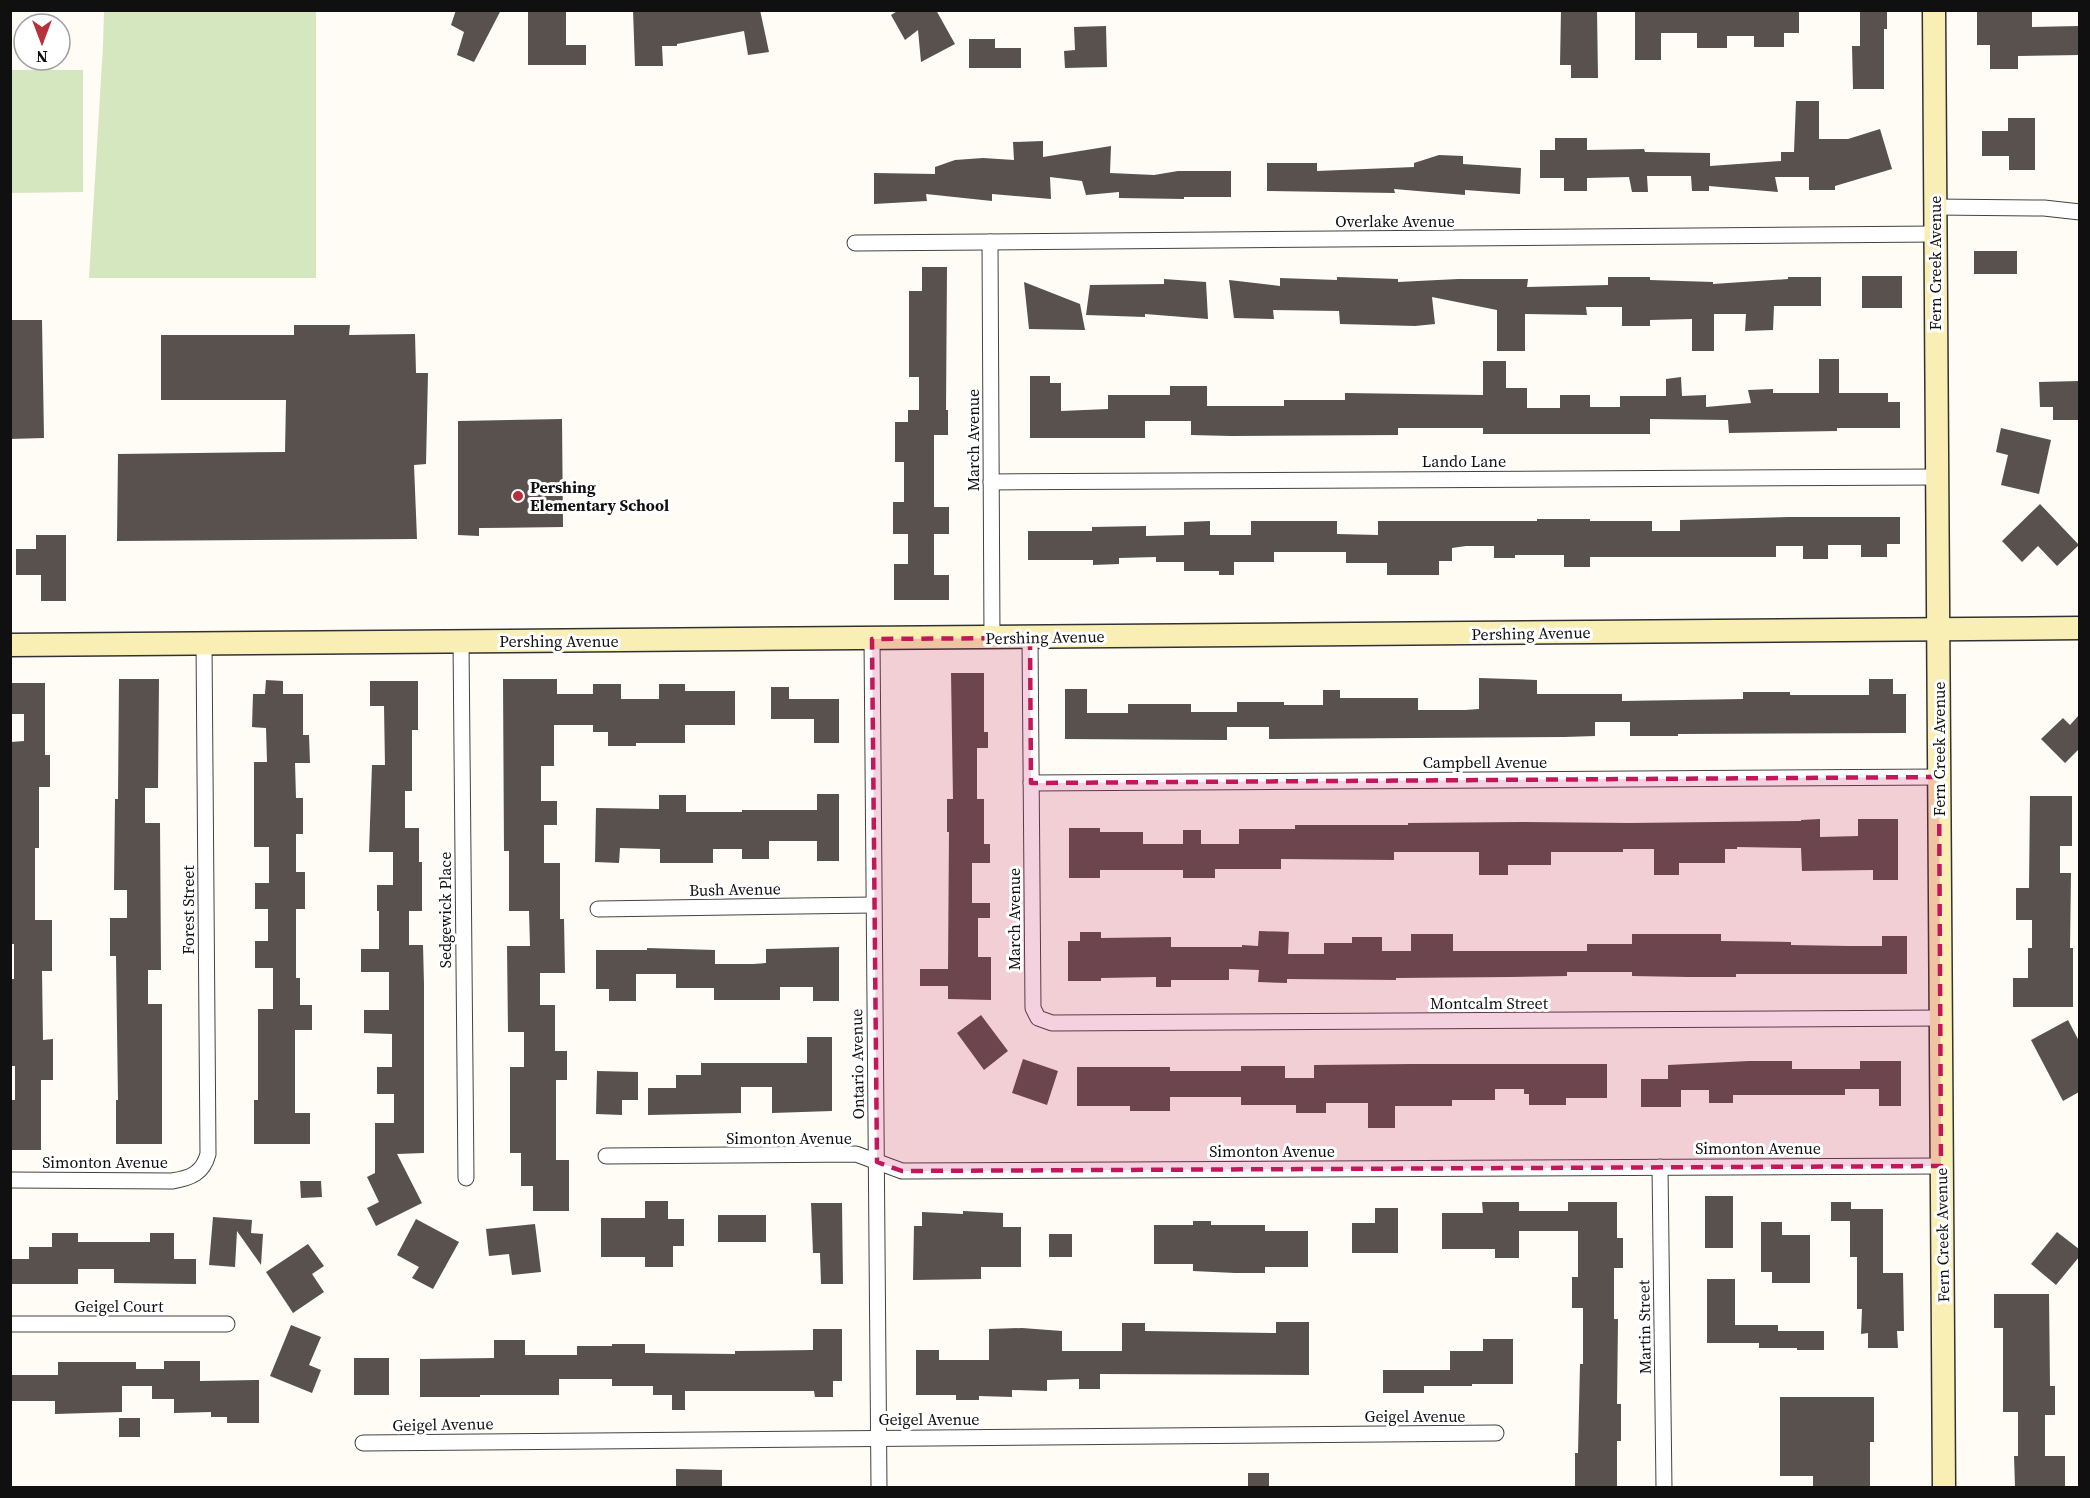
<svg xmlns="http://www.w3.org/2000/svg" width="2090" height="1498" font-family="'Source Serif 4',serif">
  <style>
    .green { fill: #d5e7bf }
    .building { fill: #58514d }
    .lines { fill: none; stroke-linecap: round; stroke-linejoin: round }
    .street-casing { stroke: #434343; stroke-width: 17 }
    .secondary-casing { stroke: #323232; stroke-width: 25 }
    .street { stroke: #fff; stroke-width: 15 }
    .secondary { stroke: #f9efb4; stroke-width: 22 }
    .marked { fill: #c2185b; fill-opacity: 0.2; stroke: #c2185b; stroke-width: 4.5; stroke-dasharray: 12 8; stroke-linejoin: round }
    .poi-dot { fill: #b7313c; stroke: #fff; stroke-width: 2 }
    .labels { text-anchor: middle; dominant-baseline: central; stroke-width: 6; stroke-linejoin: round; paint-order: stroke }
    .street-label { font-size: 16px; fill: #101010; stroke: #fff }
    .poi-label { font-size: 16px; font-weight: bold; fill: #101010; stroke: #fff; text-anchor: start }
  </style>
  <rect width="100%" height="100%" fill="#fefcf4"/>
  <g class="green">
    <polygon points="104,11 316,11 316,278 89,278 103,46"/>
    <polygon points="11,70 83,70 83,192 11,193"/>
  </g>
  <g class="building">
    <polygon points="456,10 501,10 474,62 457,55 464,32 451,25"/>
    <polygon points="528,10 566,10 566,45 586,45 586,65 528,65"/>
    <polygon points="633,10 760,10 769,52 748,55 744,31 677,44 677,46 662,46 663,66 635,66"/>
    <polygon points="899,10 936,10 955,44 921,62 918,30 905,40 891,15"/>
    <polygon points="1561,10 1597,10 1598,78 1571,78 1571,65 1560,65"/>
    <polygon points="1635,10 1799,10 1799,33 1784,33 1784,47 1754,47 1754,36 1727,36 1727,48 1697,48 1697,33 1661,33 1661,60 1635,60"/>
    <polygon points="1860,10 1887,10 1887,29 1884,29 1884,89 1853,89 1852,46 1860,46"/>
    <polygon points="1977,10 2032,10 2032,27 2079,26 2079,55 2018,56 2018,69 1990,69 1990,45 1977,45"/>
    <polygon points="1106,26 1107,67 1065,68 1064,51 1075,50 1074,27"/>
    <polygon points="969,39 995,39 995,48 1021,48 1021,68 969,68"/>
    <polygon points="1796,101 1819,101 1819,139 1848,139 1880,129 1892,169 1835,186 1835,190 1809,190 1809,177 1775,177 1778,192 1709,186 1709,191 1692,191 1691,176 1647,176 1648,192 1632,192 1629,177 1587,178 1587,191 1564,191 1564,178 1540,178 1540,150 1555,150 1555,138 1587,138 1587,150 1644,149 1645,152 1710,153 1710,166 1781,161 1781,152 1794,152"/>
    <polygon points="2008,118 2035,118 2035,170 2009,170 2009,156 1982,156 1982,131 2008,131"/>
    <polygon points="1043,141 1043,157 1111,146 1110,173 1154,175 1178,171 1231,171 1231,197 1184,197 1184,199 1119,198 1119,192 1086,195 1082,181 1050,177 1051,199 992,194 992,201 926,194 927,201 874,204 874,173 935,174 935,167 955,160 983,158 1014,160 1013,142"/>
    <polygon points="1439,155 1463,156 1463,164 1521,168 1520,194 1465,190 1465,195 1394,189 1395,193 1267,191 1267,163 1317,163 1317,171 1414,167 1414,163"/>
    <rect x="1974" y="251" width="43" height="23"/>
    <polygon points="922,267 947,267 946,410 948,410 948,435 934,435 934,507 949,507 949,534 934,534 934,575 949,575 949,600 894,600 894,564 908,564 908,534 893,534 893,502 904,502 904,462 895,462 895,422 908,422 908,410 919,410 919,377 909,377 909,291 922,291"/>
    <rect x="1862" y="276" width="40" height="32"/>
    <polygon points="1337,277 1398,279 1398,282 1458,279 1528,279 1527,287 1608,285 1608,277 1650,277 1650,280 1713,282 1713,284 1788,279 1788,277 1821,277 1821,306 1774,306 1773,330 1745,331 1746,314 1714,314 1714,351 1692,351 1692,319 1650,320 1650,326 1622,326 1622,307 1586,307 1587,315 1525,314 1525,351 1497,351 1497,310 1432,297 1435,324 1415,326 1340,324 1339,311 1273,310 1274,319 1234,318 1229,280 1280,286 1280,278 1337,280"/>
    <polygon points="1164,279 1206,282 1208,319 1145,314 1145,317 1086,315 1090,285 1164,284"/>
    <polygon points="1024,282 1080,304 1085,330 1029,329"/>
    <polygon points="10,320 42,320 44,438 10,439"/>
    <polygon points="294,325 350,325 349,335 415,334 416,373 428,373 426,464 414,465 417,539 117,541 118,454 285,452 286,400 161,400 161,335 294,335"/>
    <polygon points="1819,359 1839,359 1839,393 1888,393 1888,402 1900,402 1900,428 1837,428 1837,431 1729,433 1728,420 1650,419 1650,434 1483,434 1483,428 1398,428 1398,435 1231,436 1191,435 1191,421 1145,421 1145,438 1030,438 1030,376 1050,376 1050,383 1061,383 1061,411 1108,409 1108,395 1170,395 1170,386 1207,386 1207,406 1284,406 1284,400 1345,400 1345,393 1483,395 1483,361 1506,361 1506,388 1527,388 1527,408 1560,408 1560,395 1590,395 1590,407 1620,407 1620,396 1666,396 1666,379 1681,377 1682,396 1706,395 1706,407 1751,403 1748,390 1773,389 1773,393 1819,393"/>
    <polygon points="2079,381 2079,420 2053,420 2053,407 2040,407 2039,382"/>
    <polygon points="562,419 563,527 479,528 479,536 458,535 458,421"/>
    <polygon points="2001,428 2051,440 2039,494 2001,485 2008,455 1996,452"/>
    <polygon points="2040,504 2079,545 2057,566 2038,546 2022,562 2002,541"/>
    <polygon points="1790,517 1900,517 1900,544 1887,544 1887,557 1861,557 1861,545 1828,545 1828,559 1803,559 1803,546 1776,546 1776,557 1590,557 1590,567 1564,567 1564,555 1515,555 1515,558 1494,558 1494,546 1466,546 1452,548 1452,561 1439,561 1439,575 1387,575 1387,563 1346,563 1346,552 1274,552 1274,562 1234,562 1234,575 1219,575 1219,571 1184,571 1184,562 1156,562 1156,557 1119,558 1119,564 1093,565 1093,560 1028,560 1028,531 1092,531 1092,527 1146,526 1146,536 1184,535 1184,522 1210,521 1210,535 1251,535 1251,521 1337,521 1337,534 1378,535 1378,521 1537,521 1537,519 1590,519 1590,521 1652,521 1652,531 1680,531 1680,520"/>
    <polygon points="36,535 66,535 66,601 41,601 41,575 16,575 16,549 36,549"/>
    <polygon points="951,673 984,673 984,732 988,732 988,748 977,748 977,799 984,799 984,844 990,844 990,863 972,863 972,903 990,903 990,918 978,918 978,957 991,957 991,1000 948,999 948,986 920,986 920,969 948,969 949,832 947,832 947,799 953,799"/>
    <polygon points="1479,678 1537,680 1537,694 1622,694 1622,701 1743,699 1743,692 1790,692 1790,695 1869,695 1869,679 1893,679 1893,694 1906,694 1906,733 1678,734 1678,736 1630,736 1630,722 1595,722 1595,736 1564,737 1269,739 1269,727 1227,727 1227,740 1065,739 1065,689 1087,689 1087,713 1128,713 1128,704 1191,704 1191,712 1237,712 1237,702 1284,702 1284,705 1323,705 1323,690 1340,690 1340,698 1418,698 1418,710 1465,710 1479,709"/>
    <polygon points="119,679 159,679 158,788 145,788 145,823 160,823 161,970 148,970 148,1004 162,1004 162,1144 116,1144 116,1100 118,1100 116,956 110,956 110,918 127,918 127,890 114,890 115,799 118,799"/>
    <polygon points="503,679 557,679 557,694 593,694 593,684 621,684 621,699 659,699 659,684 685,684 685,691 735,691 735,725 685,725 685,743 636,743 636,746 608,746 608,732 593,732 593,725 554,725 554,766 541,766 541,801 557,801 557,825 544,825 544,863 560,863 560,919 564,919 565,973 540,973 540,1005 555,1005 555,1051 567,1051 567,1080 556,1080 556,1160 569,1160 569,1211 533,1211 533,1186 521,1186 521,1153 510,1153 510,1067 524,1067 524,1032 508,1032 507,946 530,946 529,911 509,911 509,851 504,851"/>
    <polygon points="266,680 283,681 283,694 303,694 303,735 309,735 310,763 295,763 296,798 303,798 303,834 296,834 296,872 305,872 305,909 296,909 296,978 300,978 300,1005 312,1005 312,1030 295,1030 295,1113 310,1113 310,1144 254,1144 254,1100 258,1100 258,1009 273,1009 273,968 255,968 255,941 268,941 268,909 255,909 255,883 269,883 269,847 254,847 254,762 267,762 266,728 252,727 253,694 265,694"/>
    <polygon points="370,681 418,681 418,730 412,730 412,791 405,791 405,828 419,828 419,862 422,862 422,911 409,911 409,945 423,945 424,984 424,1153 397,1154 422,1203 376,1226 367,1208 379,1202 367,1177 375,1173 375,1123 394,1123 394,1094 377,1094 377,1067 392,1067 392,1034 364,1033 364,1010 389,1010 389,972 361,972 361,949 379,949 379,911 377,911 377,885 393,885 393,852 369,852 372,765 385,765 384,706 370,706"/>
    <polygon points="10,683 45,683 45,755 50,755 50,787 39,787 39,848 35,848 35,920 52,920 52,971 42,971 43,1040 53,1039 53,1080 41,1080 41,1150 10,1150 10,1100 15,1100 15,1066 10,1066 10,979 14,979 14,944 10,944 11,742 24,741 24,714 10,714"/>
    <polygon points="771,687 789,687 789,699 839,699 839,743 814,743 814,719 771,719"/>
    <polygon points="2079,715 2079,749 2065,763 2041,739 2063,718 2070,725"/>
    <polygon points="817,794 839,794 839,861 817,861 817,841 769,841 769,859 742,859 742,849 713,849 713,863 660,863 660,849 620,848 619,863 595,862 596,808 659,809 659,795 686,795 686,812 742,812 742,810 817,810"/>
    <polygon points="2030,796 2072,796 2072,846 2060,846 2060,873 2071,873 2070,948 2073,948 2073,1007 2013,1007 2013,978 2028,978 2028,948 2032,948 2032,920 2016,920 2016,888 2029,888"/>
    <polygon points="1820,819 1820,837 1858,836 1858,819 1898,819 1898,880 1873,880 1873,870 1802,871 1801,848 1737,847 1737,849 1725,849 1725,863 1679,863 1679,875 1654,875 1654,849 1623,849 1623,852 1551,852 1551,865 1508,865 1508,875 1479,875 1479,852 1394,852 1394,860 1281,859 1281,869 1215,869 1215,878 1183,878 1183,870 1100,870 1100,878 1069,878 1069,828 1100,828 1100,832 1143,832 1143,844 1183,844 1183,830 1201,830 1201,844 1239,844 1239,829 1295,829 1295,825 1408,825 1408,823 1522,822 1630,823 1801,821 1801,820"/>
    <polygon points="1259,931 1289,932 1288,954 1324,954 1324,943 1352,943 1352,937 1382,937 1382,951 1411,951 1411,934 1453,934 1453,951 1587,951 1587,944 1632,944 1632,934 1721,934 1721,941 1791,942 1791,945 1849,946 1882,946 1882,936 1907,936 1907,974 1736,974 1736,977 1688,977 1632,976 1632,972 1567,972 1567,976 1509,977 1396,978 1396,980 1287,979 1287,983 1258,982 1259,970 1229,969 1229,980 1171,980 1171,987 1156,987 1156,977 1101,978 1101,981 1068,981 1068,941 1080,941 1080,932 1101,932 1101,938 1171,937 1171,947 1242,947 1242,945 1258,946"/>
    <polygon points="839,947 839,1001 813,1001 813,987 780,987 780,1000 714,1000 714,988 676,988 676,974 636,974 636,1001 609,1001 609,989 596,989 596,950 647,950 647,948 715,950 715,964 753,964 766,963 766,949"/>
    <polygon points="981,1015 1008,1051 984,1070 957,1033"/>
    <polygon points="2068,1020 2079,1041 2079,1092 2063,1101 2031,1040"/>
    <polygon points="807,1037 832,1037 832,1111 772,1113 772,1087 741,1087 741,1113 648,1115 648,1088 676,1088 676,1075 701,1075 701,1063 807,1063"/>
    <polygon points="1023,1059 1058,1071 1047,1105 1012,1093"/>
    <polygon points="1749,1061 1792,1061 1792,1069 1860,1069 1860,1061 1901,1061 1901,1106 1879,1106 1879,1089 1845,1089 1845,1095 1733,1095 1733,1103 1709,1103 1709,1090 1681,1090 1681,1107 1641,1107 1641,1079 1668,1079 1668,1065"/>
    <polygon points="1412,1064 1607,1064 1607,1098 1566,1098 1566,1105 1529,1105 1529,1094 1524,1094 1524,1089 1495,1089 1495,1100 1452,1100 1452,1106 1395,1106 1395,1128 1368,1128 1368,1103 1326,1103 1326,1113 1296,1113 1296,1105 1241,1105 1241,1097 1170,1097 1170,1111 1130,1111 1130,1106 1077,1106 1077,1067 1170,1067 1170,1071 1241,1071 1241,1066 1285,1066 1285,1078 1314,1078 1314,1065"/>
    <polygon points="597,1071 638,1072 638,1100 622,1100 622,1115 596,1114"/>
    <polygon points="300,1181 321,1181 322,1197 301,1198"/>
    <rect x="1705" y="1196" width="28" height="52"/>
    <polygon points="645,1201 668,1201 668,1219 684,1219 684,1246 673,1246 673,1267 645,1267 645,1257 601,1257 601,1218 645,1218"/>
    <polygon points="1482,1202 1519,1202 1519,1211 1568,1211 1568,1202 1617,1202 1617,1238 1623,1238 1623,1268 1614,1268 1614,1319 1618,1319 1617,1404 1621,1404 1621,1441 1617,1441 1617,1488 1575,1488 1575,1453 1578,1453 1580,1364 1583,1364 1583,1308 1572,1308 1572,1277 1578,1277 1578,1231 1519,1231 1519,1258 1495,1258 1495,1249 1442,1249 1442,1213 1483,1213"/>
    <polygon points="1831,1202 1851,1202 1851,1209 1883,1209 1883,1273 1903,1273 1904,1331 1897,1331 1898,1348 1868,1348 1868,1333 1861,1334 1862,1309 1857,1309 1857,1257 1850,1257 1850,1221 1831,1221"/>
    <polygon points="811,1203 842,1203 843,1284 821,1284 820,1253 813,1253"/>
    <polygon points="1375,1208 1398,1208 1398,1253 1352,1253 1352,1223 1375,1223"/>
    <polygon points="963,1211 1003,1213 1003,1227 1021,1227 1021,1267 981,1267 981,1279 913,1280 914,1226 922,1226 922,1212 963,1214"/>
    <rect x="718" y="1215" width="48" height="27"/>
    <polygon points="213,1217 252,1220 251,1233 263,1234 261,1265 237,1231 235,1267 209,1265"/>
    <polygon points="416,1219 459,1242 433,1289 412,1278 419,1267 397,1255"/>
    <polygon points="1193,1221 1211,1221 1211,1225 1265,1225 1265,1231 1308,1231 1308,1267 1265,1267 1265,1273 1235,1273 1193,1271 1193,1264 1154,1264 1154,1225 1193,1225"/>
    <polygon points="1761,1222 1782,1222 1782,1235 1810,1235 1810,1283 1772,1283 1772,1272 1761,1272"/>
    <polygon points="535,1224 541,1272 512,1275 509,1254 489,1256 486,1229"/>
    <polygon points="2057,1232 2079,1249 2079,1257 2056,1285 2031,1264"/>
    <polygon points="52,1233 78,1233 78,1242 150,1242 150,1233 174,1233 174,1259 196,1259 196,1284 114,1283 114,1269 78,1269 78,1284 10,1284 10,1259 29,1259 29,1247 52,1247"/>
    <rect x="1049" y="1234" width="23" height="23"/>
    <polygon points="308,1244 324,1266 312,1274 324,1292 293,1313 266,1272"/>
    <polygon points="1707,1279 1735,1279 1735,1325 1778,1325 1778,1331 1824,1331 1824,1350 1797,1350 1797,1348 1759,1348 1759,1343 1707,1343"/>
    <polygon points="1994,1294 2049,1294 2050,1386 2055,1386 2055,1415 2045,1415 2045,1456 2065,1456 2065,1488 2015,1487 2014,1456 2018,1456 2018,1412 2003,1412 2003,1328 1994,1328"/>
    <polygon points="1276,1322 1309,1322 1309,1375 1100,1374 1100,1389 1079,1389 1079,1379 1047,1380 1047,1391 1012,1390 1012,1397 979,1396 979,1400 956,1400 956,1395 916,1395 916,1350 939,1350 939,1360 989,1360 989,1329 1022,1328 1062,1331 1062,1351 1122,1351 1122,1323 1145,1323 1145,1331 1276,1333"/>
    <polygon points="291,1325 321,1337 309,1365 321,1370 312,1393 270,1376"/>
    <polygon points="813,1329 842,1329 842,1381 833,1381 833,1397 815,1397 814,1391 685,1391 685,1410 672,1410 672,1395 653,1395 653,1386 612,1386 612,1379 559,1379 559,1395 480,1395 480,1397 420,1397 420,1359 494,1358 494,1340 525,1340 525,1355 577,1355 577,1346 612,1346 612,1344 645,1344 645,1353 735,1354 735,1351 813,1350"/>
    <polygon points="1483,1339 1513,1339 1513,1384 1472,1384 1472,1386 1424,1386 1424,1393 1383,1393 1383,1370 1450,1370 1450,1351 1483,1351"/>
    <rect x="354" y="1358" width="35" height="37"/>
    <polygon points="164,1361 200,1361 200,1381 259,1380 259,1423 227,1423 227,1417 211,1417 211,1412 174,1413 174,1399 152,1399 152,1386 122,1386 122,1412 55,1414 55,1401 10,1401 10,1375 58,1375 58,1362 136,1362 136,1369 164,1369"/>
    <polygon points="1780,1397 1874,1397 1874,1442 1870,1442 1870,1488 1813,1488 1813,1476 1780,1476"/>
    <rect x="119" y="1418" width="21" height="19"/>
    <polygon points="676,1469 722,1470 722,1488 676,1488"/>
    <rect x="1248" y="1473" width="21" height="15"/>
  </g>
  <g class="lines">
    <g class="street-casing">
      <g id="street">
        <polyline points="1935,207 2044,208 2080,212"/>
        <polyline points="990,242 992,638"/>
        <polyline points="855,243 1935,234"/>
        <polyline points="991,482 1937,477"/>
        <polyline points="1030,638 1033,1008 1038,1018 1052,1023 1941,1018"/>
        <polyline points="872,639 879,1488"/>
        <polyline points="461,641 466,1178"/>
        <polyline points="1031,783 1939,777"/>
        <polyline points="598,909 873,905"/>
        <polyline points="606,1156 856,1154 902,1171 1941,1166"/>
        <polyline points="1660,1167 1664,1488"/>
        <path d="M10 1180 172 1181C191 1178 203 1173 208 1154L204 643"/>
        <polyline points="10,1324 227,1324"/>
        <polyline points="363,1443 1496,1433"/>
      </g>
    </g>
    <g class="secondary-casing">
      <g id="secondary">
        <polyline points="1934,10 1944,1488"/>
        <polyline points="10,645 2080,628"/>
      </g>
    </g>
    <use href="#street" class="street"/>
    <use href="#secondary" class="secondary"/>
  </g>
  <path class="marked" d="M1030 638 1031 783 1939 777 1941 1166 902 1171 877 1162 872 639Z"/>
  <circle class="poi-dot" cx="518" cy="496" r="6"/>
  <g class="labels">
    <g class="street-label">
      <text x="1395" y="221">Overlake Avenue</text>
      <text transform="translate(1935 263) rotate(-90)">Fern Creek Avenue</text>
      <text transform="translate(973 440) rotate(-90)">March Avenue</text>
      <text x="1464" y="461">Lando Lane</text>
      <text transform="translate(1531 633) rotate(-1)">Pershing Avenue</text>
      <text transform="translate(1045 637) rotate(-1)">Pershing Avenue</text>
      <text x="559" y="641">Pershing Avenue</text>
      <text transform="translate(1939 749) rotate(-90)">Fern Creek Avenue</text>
      <text x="1485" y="762">Campbell Avenue</text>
      <text transform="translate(735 889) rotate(-1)">Bush Avenue</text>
      <text transform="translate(188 910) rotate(-90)">Forest Street</text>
      <text transform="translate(445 910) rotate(-90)">Sedgewick Place</text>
      <text transform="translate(1014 919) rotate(-90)">March Avenue</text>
      <text x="1489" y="1003">Montcalm Street</text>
      <text transform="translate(857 1064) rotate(-91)">Ontario Avenue</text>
      <text x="789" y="1138">Simonton Avenue</text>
      <text x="1758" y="1148">Simonton Avenue</text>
      <text x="1272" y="1151">Simonton Avenue</text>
      <text x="105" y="1162">Simonton Avenue</text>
      <text transform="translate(1942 1235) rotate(-91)">Fern Creek Avenue</text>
      <text x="119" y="1306">Geigel Court</text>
      <text transform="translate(1644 1327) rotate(-91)">Martin Street</text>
      <text x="1415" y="1416">Geigel Avenue</text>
      <text x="929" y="1419">Geigel Avenue</text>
      <text transform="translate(443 1424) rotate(-1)">Geigel Avenue</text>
    </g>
    <g class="poi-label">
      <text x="530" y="487">Pershing<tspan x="530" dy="18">Elementary School</tspan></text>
    </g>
  </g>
  <rect width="2090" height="1498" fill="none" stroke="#101010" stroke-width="24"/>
  <g transform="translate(42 42) rotate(180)"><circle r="28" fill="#ffffff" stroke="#9f9f9f" stroke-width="1.5"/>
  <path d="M0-4.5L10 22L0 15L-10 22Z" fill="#b7313c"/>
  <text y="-9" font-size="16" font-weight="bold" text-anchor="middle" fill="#101010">N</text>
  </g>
</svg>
